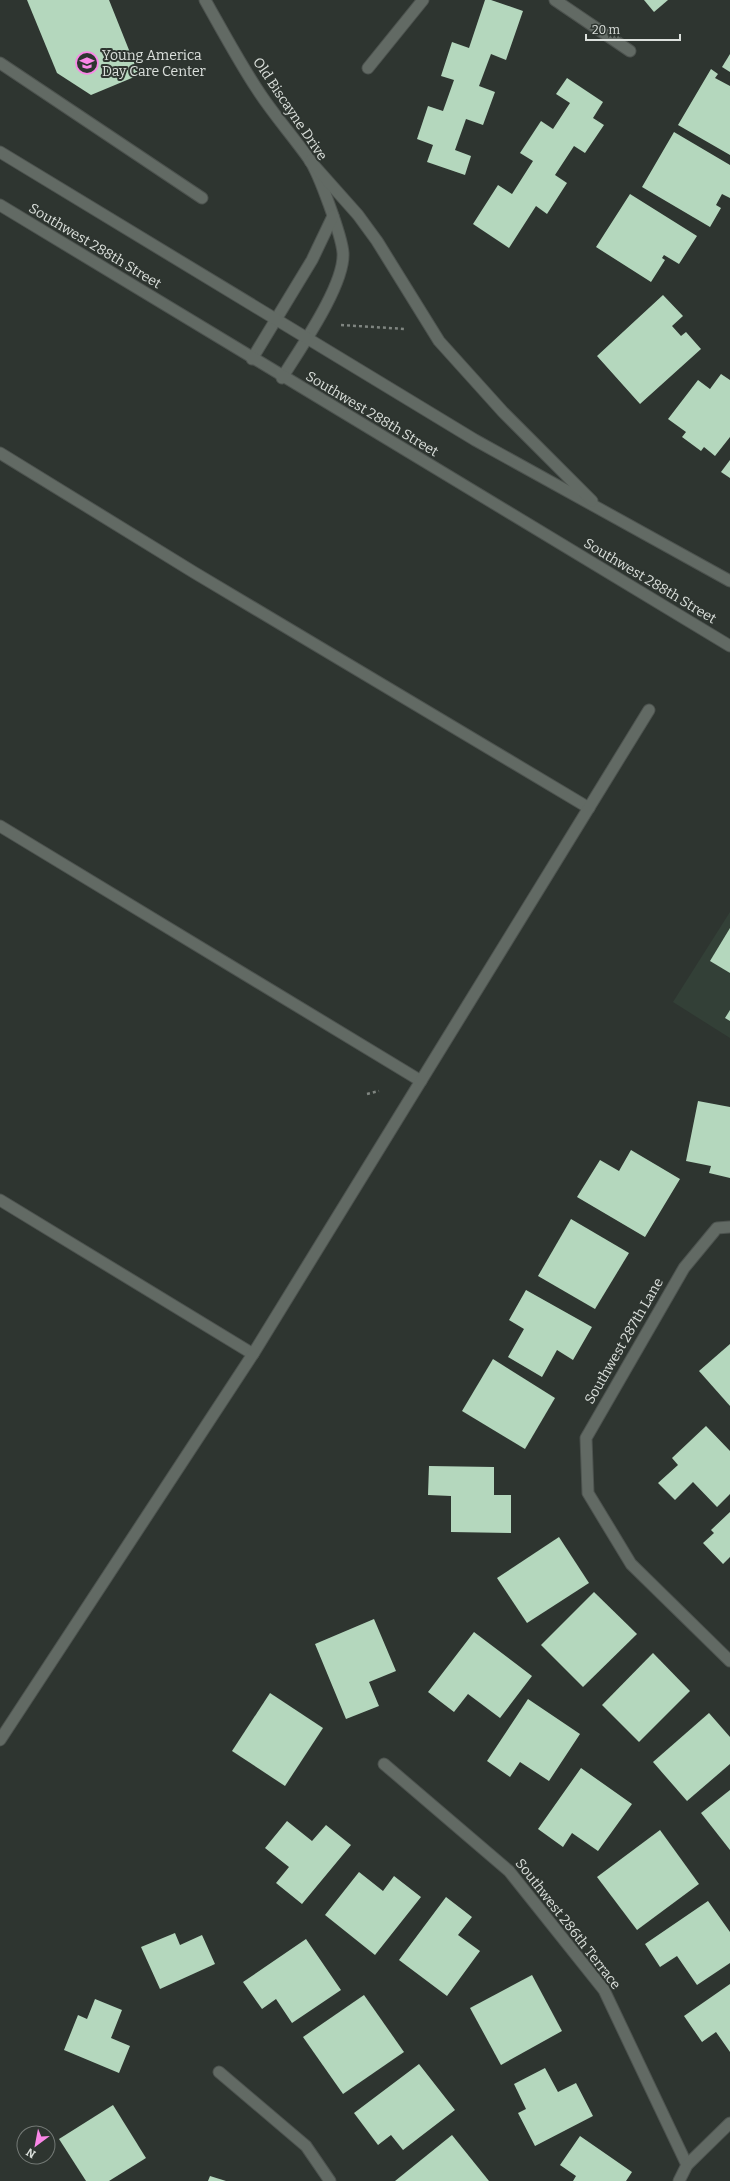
<svg xmlns="http://www.w3.org/2000/svg" width="730" height="2181" font-family="Bitter,serif">
  <style>
    .built { fill: #334037 }
    .building { fill: #b4d7bd }
    .lines { fill: none; stroke-linecap: round; stroke-linejoin: round }
    .service-casing { stroke: #4d534f; stroke-width: 13 }
    .minor-casing { stroke: #4d534f; stroke-width: 13 }
    .secondary-casing { stroke: #4d534f; stroke-width: 13 }
    .path { stroke: #7f8580; stroke-width: 2.5; stroke-dasharray: 3 3; stroke-linecap: butt }
    .service { stroke: #626a64; stroke-width: 11 }
    .minor { stroke: #626a64; stroke-width: 11 }
    .secondary { stroke: #626a64; stroke-width: 11 }
    .labels { text-anchor: middle; dominant-baseline: central; stroke-width: 4; stroke-linejoin: round; paint-order: stroke }
    .poi-label { font-size: 14px; fill: #dbe0dc; stroke: #2e3530; text-anchor: start }
    .street-label { font-size: 14px; fill: #dbe0dc; stroke: #2e3530 }
  </style>
  <rect width="100%" height="100%" fill="#2e3530"/>
  <polygon class="built" points="730,912 730,1038 673,1002"/>
  <g class="building">
    <polygon points="27,0 109,0 139,75 91,95 57,73"/>
    <polygon points="485,0 491,0 523,11 506,60 491,54 479,86 495,92 483,125 466,119 455,150 471,156 465,175 427,162 433,145 417,139 428,106 443,111 454,80 441,76 452,42 469,48"/>
    <polygon points="644,0 668,0 654,12"/>
    <polygon points="730,54 730,72 722,67"/>
    <polygon points="711,69 718,74 715,78 730,86 730,155 678,125"/>
    <polygon points="567,78 603,102 593,118 604,125 585,153 574,146 555,175 567,183 547,214 536,206 509,248 473,224 498,185 512,194 533,161 520,153 541,121 553,129 570,103 556,94"/>
    <polygon points="674,132 730,165 730,198 722,194 716,205 721,208 710,227 642,187"/>
    <polygon points="630,194 697,236 679,264 664,255 662,258 665,260 651,282 596,247"/>
    <polygon points="663,295 683,316 672,326 681,336 686,332 701,349 640,404 597,356"/>
    <polygon points="721,374 730,380 730,437 715,456 704,447 701,451 682,437 686,432 668,419 698,380 710,389"/>
    <polygon points="730,460 730,478 721,472"/>
    <polygon points="730,928 730,973 710,961"/>
    <polygon points="730,1010 730,1021 725,1018"/>
    <polygon points="698,1101 730,1107 730,1178 709,1173 711,1166 686,1161"/>
    <polygon points="631,1150 680,1179 645,1237 577,1197 600,1160 619,1171"/>
    <polygon points="571,1219 629,1253 595,1309 538,1276"/>
    <polygon points="526,1290 592,1327 573,1360 557,1350 542,1377 508,1357 524,1329 509,1320"/>
    <polygon points="730,1344 730,1406 699,1371"/>
    <polygon points="493,1359 555,1398 525,1449 462,1411"/>
    <polygon points="706,1426 730,1451 730,1494 717,1507 693,1482 675,1500 658,1483 678,1465 672,1458"/>
    <polygon points="429,1466 494,1467 494,1495 511,1495 511,1533 451,1532 451,1496 428,1495"/>
    <polygon points="730,1512 730,1557 723,1564 703,1543 714,1533 711,1530"/>
    <polygon points="559,1537 589,1583 527,1623 497,1578"/>
    <polygon points="594,1592 637,1634 583,1687 541,1645"/>
    <polygon points="374,1619 396,1671 369,1682 379,1706 346,1719 315,1644"/>
    <polygon points="474,1632 532,1676 500,1718 468,1694 454,1712 428,1692"/>
    <polygon points="653,1653 690,1691 639,1742 602,1705"/>
    <polygon points="270,1693 323,1728 285,1786 232,1751"/>
    <polygon points="528,1699 580,1734 549,1781 520,1762 510,1777 487,1761"/>
    <polygon points="709,1713 730,1737 730,1764 687,1801 653,1762"/>
    <polygon points="581,1768 632,1804 598,1851 572,1833 563,1847 538,1829"/>
    <polygon points="730,1790 730,1850 701,1813"/>
    <polygon points="287,1821 312,1841 326,1825 351,1845 302,1904 276,1883 289,1867 265,1848"/>
    <polygon points="660,1830 699,1884 637,1930 597,1877"/>
    <polygon points="359,1872 383,1891 394,1876 421,1897 375,1955 325,1915"/>
    <polygon points="446,1897 472,1917 458,1935 480,1951 447,1996 399,1960"/>
    <polygon points="708,1901 730,1932 730,1963 697,1985 677,1956 660,1967 645,1944"/>
    <polygon points="175,1933 180,1945 202,1935 215,1964 160,1989 141,1947"/>
    <polygon points="306,1939 341,1990 292,2023 276,1999 262,2009 243,1982"/>
    <polygon points="532,1975 562,2031 501,2065 470,2008"/>
    <polygon points="730,1984 730,2052 716,2032 702,2042 684,2016"/>
    <polygon points="364,1995 404,2052 343,2094 303,2037"/>
    <polygon points="95,1999 122,2010 111,2038 130,2046 119,2073 64,2050 78,2015 87,2019"/>
    <polygon points="419,2064 455,2110 403,2150 391,2135 378,2145 354,2113"/>
    <polygon points="545,2068 558,2092 576,2083 593,2116 535,2146 518,2113 526,2109 514,2084"/>
    <polygon points="113,2105 146,2158 109,2181 86,2181 59,2139"/>
    <polygon points="452,2135 489,2181 395,2181"/>
    <polygon points="580,2136 632,2172 626,2181 573,2181 576,2176 560,2165"/>
    <polygon points="210,2176 226,2181 208,2181"/>
  </g>
  <g class="lines">
    <g class="service-casing">
      <polyline id="service" points="0,63 202,198"/>
    </g>
    <g class="minor-casing">
      <g id="minor">
        <path d="M205 0C222 30 238 60 257 89 273 114 292 135 309 159 319 173 342 237 343 253 345 285 299 350 282 378"/>
        <polyline points="555,0 630,51"/>
        <polyline points="368,68 423,0"/>
        <polyline points="252,359 312,260 333,216"/>
        <polyline points="0,453 195,573 589,808"/>
        <polyline points="0,826 421,1081"/>
        <polyline points="0,1200 253,1354"/>
        <polyline points="730,1227 717,1228 684,1268 586,1438 588,1493 631,1564 730,1661"/>
        <polyline points="0,1740 253,1354 649,710"/>
        <polyline points="384,1764 509,1871 604,1990 687,2165"/>
        <polyline points="219,2072 306,2146 330,2181"/>
        <polyline points="679,2181 687,2165 730,2123"/>
      </g>
    </g>
    <g class="secondary-casing">
      <g id="secondary">
        <polyline points="0,152 475,440 730,581"/>
        <polyline points="310,161 358,215 377,241 439,341 503,412 592,501"/>
        <polyline points="0,205 730,646"/>
      </g>
    </g>
    <g class="path">
      <polyline points="341,325 405,329"/>
      <polyline points="367,1094 379,1091"/>
    </g>
    <use href="#service" class="service"/>
    <use href="#minor" class="minor"/>
    <use href="#secondary" class="secondary"/>
  </g>
  <defs>
    <g id="school-ring" transform="scale(1.15)"><circle r="9.5" fill="#2e3530" stroke="#fa87e7" stroke-width="1.5"/><path d="M0-5L7-2L0 1L-7-2ZM-4 1L0 2.5L4 1V4Q0 6-4 4Z" fill="#fa87e7"/></g>
  </defs>
  <g fill-rule="evenodd">
    <use href="#school-ring" x="87" y="63"/>
  </g>
  <g class="labels">
    <g class="poi-label">
      <text x="102" y="55">Young America<tspan x="102" dy="16">Day Care Center</tspan></text>
    </g>
    <g class="street-label">
      <text transform="translate(290 109) rotate(56)">Old Biscayne Drive</text>
      <text transform="translate(95 246) rotate(31)">Southwest 288th Street</text>
      <text transform="translate(372 414) rotate(31)">Southwest 288th Street</text>
      <text transform="translate(650 581) rotate(31)">Southwest 288th Street</text>
      <text transform="translate(624 1341) rotate(-60)">Southwest 287th Lane</text>
      <text transform="translate(568 1924) rotate(52)">Southwest 286th Terrace</text>
    </g>
  </g>
  <g transform="translate(36 2145) rotate(212)"><circle r="19" fill="#2e3530" stroke="#737975"/>
  <path d="M0-3L7 15L0 10L-7 15Z" fill="#fa87e7"/>
  <text y="-6" font-size="11" font-weight="bold" text-anchor="middle" fill="#dbe0dc">N</text>
  </g>
  <path d="M586 34v6h94v-6" fill="none" stroke="#dbe0dc" stroke-width="2"/>
  <text x="592" y="34" font-size="12" fill="#dbe0dc" stroke="#2e3530" stroke-width="3" paint-order="stroke">20 m</text>
</svg>
